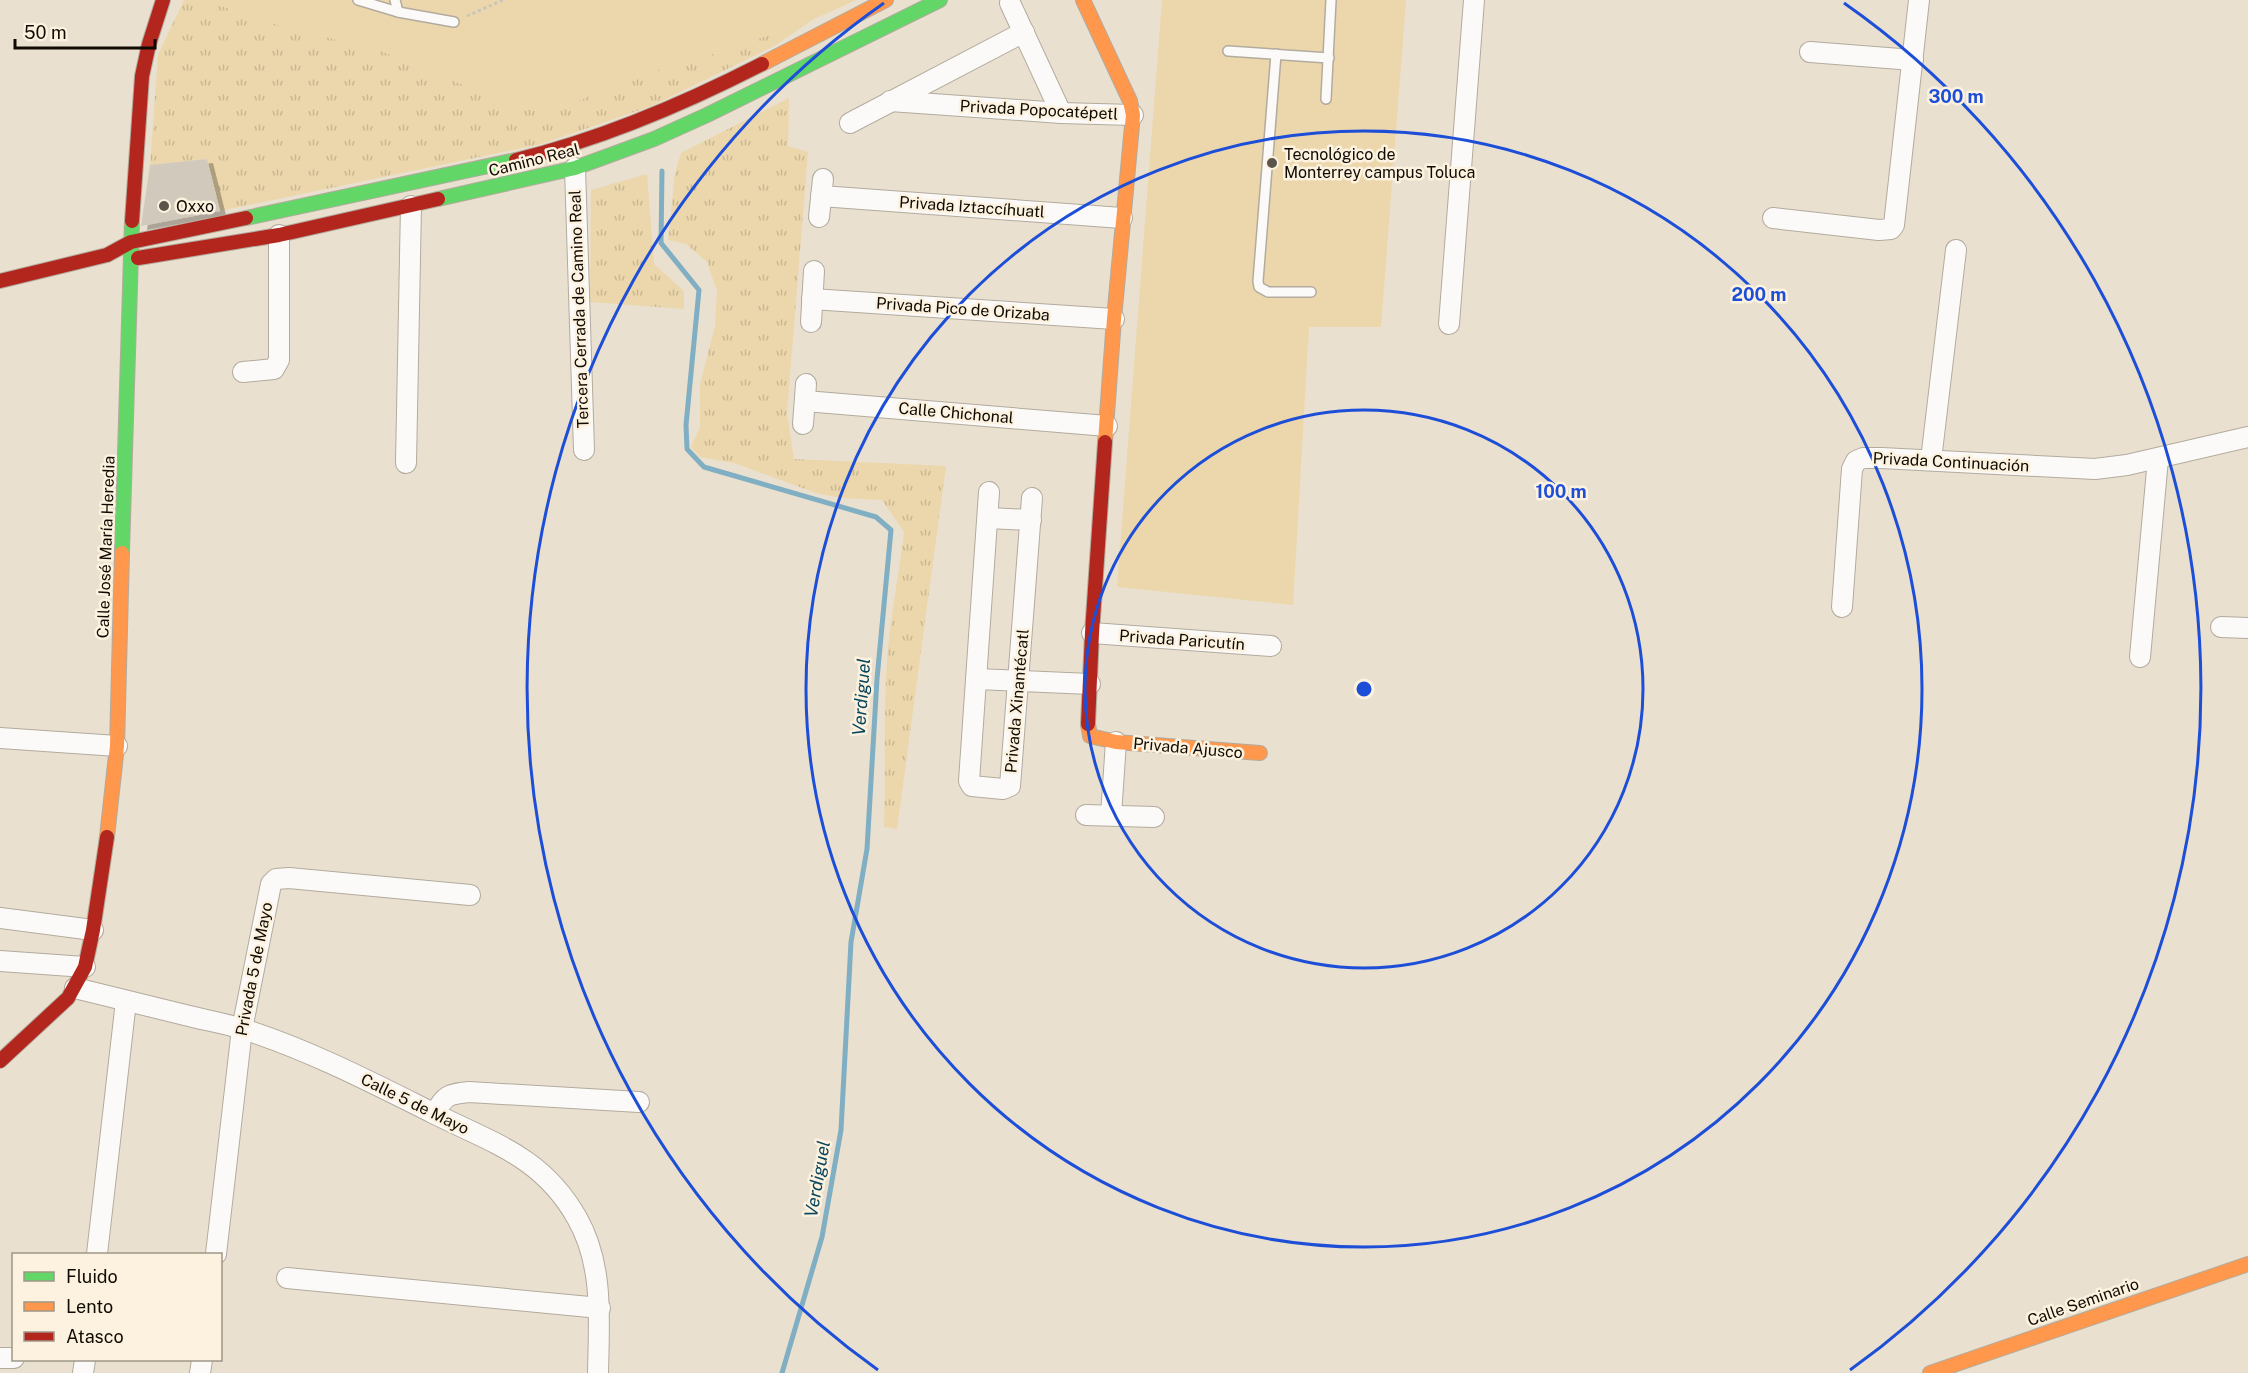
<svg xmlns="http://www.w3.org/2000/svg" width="2248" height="1373" font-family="'Public Sans',sans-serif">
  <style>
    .grass { fill: url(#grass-tufts) }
    .garden { fill: #ecd7ac }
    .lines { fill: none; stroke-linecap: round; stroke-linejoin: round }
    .stream { stroke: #80aec2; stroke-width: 5 }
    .building { fill: #d1c9bb; filter: url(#shadow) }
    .lane-casing { stroke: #b2ab9e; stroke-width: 12 }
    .street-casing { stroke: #b2ab9e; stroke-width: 22 }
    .fast-casing { stroke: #b2ab9e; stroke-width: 16 }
    .slow-casing { stroke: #b2ab9e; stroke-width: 16 }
    .jam-casing { stroke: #b2ab9e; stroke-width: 16 }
    .path { stroke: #c7c4be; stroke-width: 3; stroke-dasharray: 3 3; stroke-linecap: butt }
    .lane { stroke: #fcfaf8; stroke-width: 9 }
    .street { stroke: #fcfaf8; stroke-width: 20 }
    .fast { stroke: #63d668; stroke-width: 14 }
    .slow { stroke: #ff974d; stroke-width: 14 }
    .jam { stroke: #b3261e; stroke-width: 14 }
    .ring { fill: none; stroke: #1d4ed8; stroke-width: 3 }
    .poi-dot { fill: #5c564a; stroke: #fcf2df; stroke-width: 2 }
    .labels { text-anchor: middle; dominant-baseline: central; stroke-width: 5; stroke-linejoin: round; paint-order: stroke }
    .street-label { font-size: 16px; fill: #100b02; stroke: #fcf2df }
    .poi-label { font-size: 16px; fill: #100b02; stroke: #fcf2df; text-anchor: start }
    .water-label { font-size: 18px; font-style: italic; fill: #05445c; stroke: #fcf2df }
    .centre { fill: #1d4ed8; stroke: #fcf2df; stroke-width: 3 }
    .ring-label { font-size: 18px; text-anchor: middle; font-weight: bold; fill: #1d4ed8; stroke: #fcf2df; stroke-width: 5; stroke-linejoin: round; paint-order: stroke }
  </style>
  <defs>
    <pattern id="grass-tufts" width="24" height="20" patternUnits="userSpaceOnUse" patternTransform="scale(1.5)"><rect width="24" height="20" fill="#ecd7ac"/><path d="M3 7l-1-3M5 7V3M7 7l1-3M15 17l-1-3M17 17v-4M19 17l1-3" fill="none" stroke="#c9b792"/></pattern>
    <filter id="shadow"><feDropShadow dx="6" dy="4" stdDeviation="0" flood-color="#0004"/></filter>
  </defs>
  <rect width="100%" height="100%" fill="#eae0cf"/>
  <g class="grass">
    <polygon points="184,0 205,0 264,21 384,52 427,71 534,111 583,99 622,80 720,52 812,20 776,45 652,106 541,144 220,211 207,159 150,165 158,55"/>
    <path d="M789 98 788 146 808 152 787 413 794 459 946 466 897 829 884 827C886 771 883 716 887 661 890 618 899 575 904 532L882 500 841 498 816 493 734 463 700 457 691 447 700 427V384L715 326 717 291 707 262 686 244 668 240 675 173 681 153Z"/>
    <polygon points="647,174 654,264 684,291 684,309 590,302 591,190"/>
  </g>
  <g class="garden">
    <polygon points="205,0 856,0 812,20 720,52 622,80 583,99 534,111 427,71 384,52 264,21"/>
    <polygon points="1162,0 1406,0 1381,327 1309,327 1293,605 1117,587"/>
  </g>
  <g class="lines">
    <polyline class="stream" points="662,171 661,243 699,290 686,425 687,449 704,467 876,517 891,530 877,679 867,849 851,942 841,1130 822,1237 782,1373"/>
  </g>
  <polygon class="building" points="207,159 220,211 141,226 150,165"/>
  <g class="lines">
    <g class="lane-casing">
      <g id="lane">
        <polyline points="358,0 398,12 454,22"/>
        <polyline points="395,0 398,12"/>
        <polyline points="1228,51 1329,58"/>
        <polyline points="1276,54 1258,281 1259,287 1268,292 1311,292"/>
        <polyline points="1326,99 1331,0"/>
      </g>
    </g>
    <g class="street-casing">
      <g id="street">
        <polyline points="1010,3 1061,113"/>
        <polyline points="1810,52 1913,60"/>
        <polyline points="890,101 1061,113 1133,115"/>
        <polyline points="850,123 1024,32"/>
        <polyline points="575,168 584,450"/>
        <polyline points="821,196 1122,218"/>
        <polyline points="819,217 823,179"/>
        <polyline points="1773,218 1879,230 1891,229 1894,225 1919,0"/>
        <polyline points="812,299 1114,319"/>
        <polyline points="811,322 814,271"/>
        <polyline points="1449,324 1474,0"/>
        <polyline points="243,372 274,369 279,360 279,235"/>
        <polyline points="805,401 1107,426"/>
        <polyline points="803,424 806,384"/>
        <polyline points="1931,460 1956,250"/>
        <polyline points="406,463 411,206"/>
        <polyline points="989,492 969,781 972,786 1003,789 1010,786 1032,498"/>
        <polyline points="988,518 1031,520"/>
        <polyline points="1842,607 1852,469 1856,461 1863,458 1881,458 2095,469 2127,465 2248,437"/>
        <polyline points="2221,627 2248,628"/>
        <polyline points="1092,633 1271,646"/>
        <polyline points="2140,657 2158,459"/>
        <polyline points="976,679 1090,684"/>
        <polyline points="0,738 117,746"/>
        <polyline points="1086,815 1154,817"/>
        <polyline points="1111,815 1116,742"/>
        <polyline points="0,918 93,930"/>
        <polyline points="0,961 85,967"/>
        <path d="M75 988C112 997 148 1006 185 1015 204 1020 224 1023 243 1029 309 1050 371 1082 433 1113 492 1143 542 1156 577 1218 604 1265 599 1320 598 1373"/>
        <path d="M435 1114C444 1095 449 1094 469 1092L639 1102"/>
        <polyline points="97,1254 126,1001"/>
        <polyline points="216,1254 242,1029 271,884 276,879 289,878 470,895"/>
        <polyline points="287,1278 600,1308"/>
        <polyline points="0,1358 14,1358"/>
        <polyline points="83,1373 85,1360"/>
        <polyline points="200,1373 202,1360"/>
      </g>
    </g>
    <g class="fast-casing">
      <g id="fast">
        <polyline points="438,199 575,168 654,139 707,115 940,0"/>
        <polyline points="246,218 516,160"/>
        <polyline points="122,553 132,221"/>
      </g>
    </g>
    <g class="slow-casing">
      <g id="slow">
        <polyline points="1083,0 1130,101 1133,115 1114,319 1105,442"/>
        <polyline points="762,64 886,0"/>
        <polyline points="1088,724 1090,736 1116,742 1260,753"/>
        <polyline points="107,837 117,746 122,553"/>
        <polyline points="1930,1373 2248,1264"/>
      </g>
    </g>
    <g class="jam-casing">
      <g id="jam">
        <path d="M516 160C602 139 684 104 762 64"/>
        <polyline points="132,221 142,76 149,44 163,0"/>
        <polyline points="138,258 279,235 438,199"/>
        <polyline points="0,281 107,255 131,242 246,218"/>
        <polyline points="1088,724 1092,633 1105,442"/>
        <polyline points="0,1061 68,998 85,967 93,930 107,837"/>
      </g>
    </g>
    <polyline class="path" points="467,16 503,0"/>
    <use href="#lane" class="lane"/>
    <use href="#street" class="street"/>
    <use href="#fast" class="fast"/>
    <use href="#slow" class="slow"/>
    <use href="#jam" class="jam"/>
  </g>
  <g class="ring">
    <circle cx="1364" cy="689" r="279"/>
    <circle cx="1364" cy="689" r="558"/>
    <path d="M878 1370A837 837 0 0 1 884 3M1844 3A837 837 0 0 1 1850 1370"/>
  </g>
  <g class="poi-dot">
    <circle cx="1272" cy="163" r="6"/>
    <circle cx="164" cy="206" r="6"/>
  </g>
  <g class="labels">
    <g class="street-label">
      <text transform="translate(1039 110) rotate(3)">Privada Popocatépetl</text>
      <text transform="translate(534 160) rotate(-14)">Camino Real</text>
      <text transform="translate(972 207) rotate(4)">Privada Iztaccíhuatl</text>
      <text transform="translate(579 309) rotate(-92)">Tercera Cerrada de Camino Real</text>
      <text transform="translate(963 309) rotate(4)">Privada Pico de Orizaba</text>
      <text transform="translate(956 413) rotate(5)">Calle Chichonal</text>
      <text transform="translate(1951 462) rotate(3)">Privada Continuación</text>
      <text transform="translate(106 547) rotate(-88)">Calle José María Heredia</text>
      <text transform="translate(1182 640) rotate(4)">Privada Paricutín</text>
      <text transform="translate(1017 701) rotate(-85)">Privada Xinantécatl</text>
      <text transform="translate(1188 748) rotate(5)">Privada Ajusco</text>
      <text transform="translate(254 969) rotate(-79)">Privada 5 de Mayo</text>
      <text transform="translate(415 1104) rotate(26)">Calle 5 de Mayo</text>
      <text transform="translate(2083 1302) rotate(-19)">Calle Seminario</text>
    </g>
    <g class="poi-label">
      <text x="1284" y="154">Tecnológico de<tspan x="1284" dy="18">Monterrey campus Toluca</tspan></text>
      <text x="176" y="206">Oxxo</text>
    </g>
    <g class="water-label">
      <text transform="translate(861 697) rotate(-86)">Verdiguel</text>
      <text transform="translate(817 1179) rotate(-80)">Verdiguel</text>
    </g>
  </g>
  <circle cx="1364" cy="689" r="9" class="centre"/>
  <g class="ring-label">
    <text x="1956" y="103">300 m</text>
    <text x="1759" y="301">200 m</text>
    <text x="1561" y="498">100 m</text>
  </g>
  <rect x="12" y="1253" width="210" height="108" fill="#fcf2df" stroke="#9e9687" stroke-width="1.5"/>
  <rect x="24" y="1272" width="30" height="9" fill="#63d668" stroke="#9e9687" stroke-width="1.5"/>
  <text x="66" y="1283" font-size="18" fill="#100b02">Fluido</text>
  <rect x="24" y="1302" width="30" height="9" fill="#ff974d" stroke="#9e9687" stroke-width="1.5"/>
  <text x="66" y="1313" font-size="18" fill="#100b02">Lento</text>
  <rect x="24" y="1332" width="30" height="9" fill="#b3261e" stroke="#9e9687" stroke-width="1.5"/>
  <text x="66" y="1343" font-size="18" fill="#100b02">Atasco</text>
  <path d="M15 39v9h140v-9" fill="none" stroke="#100b02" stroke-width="3"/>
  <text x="24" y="39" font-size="18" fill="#100b02" stroke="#fcf2df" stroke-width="4.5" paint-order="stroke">50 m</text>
</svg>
